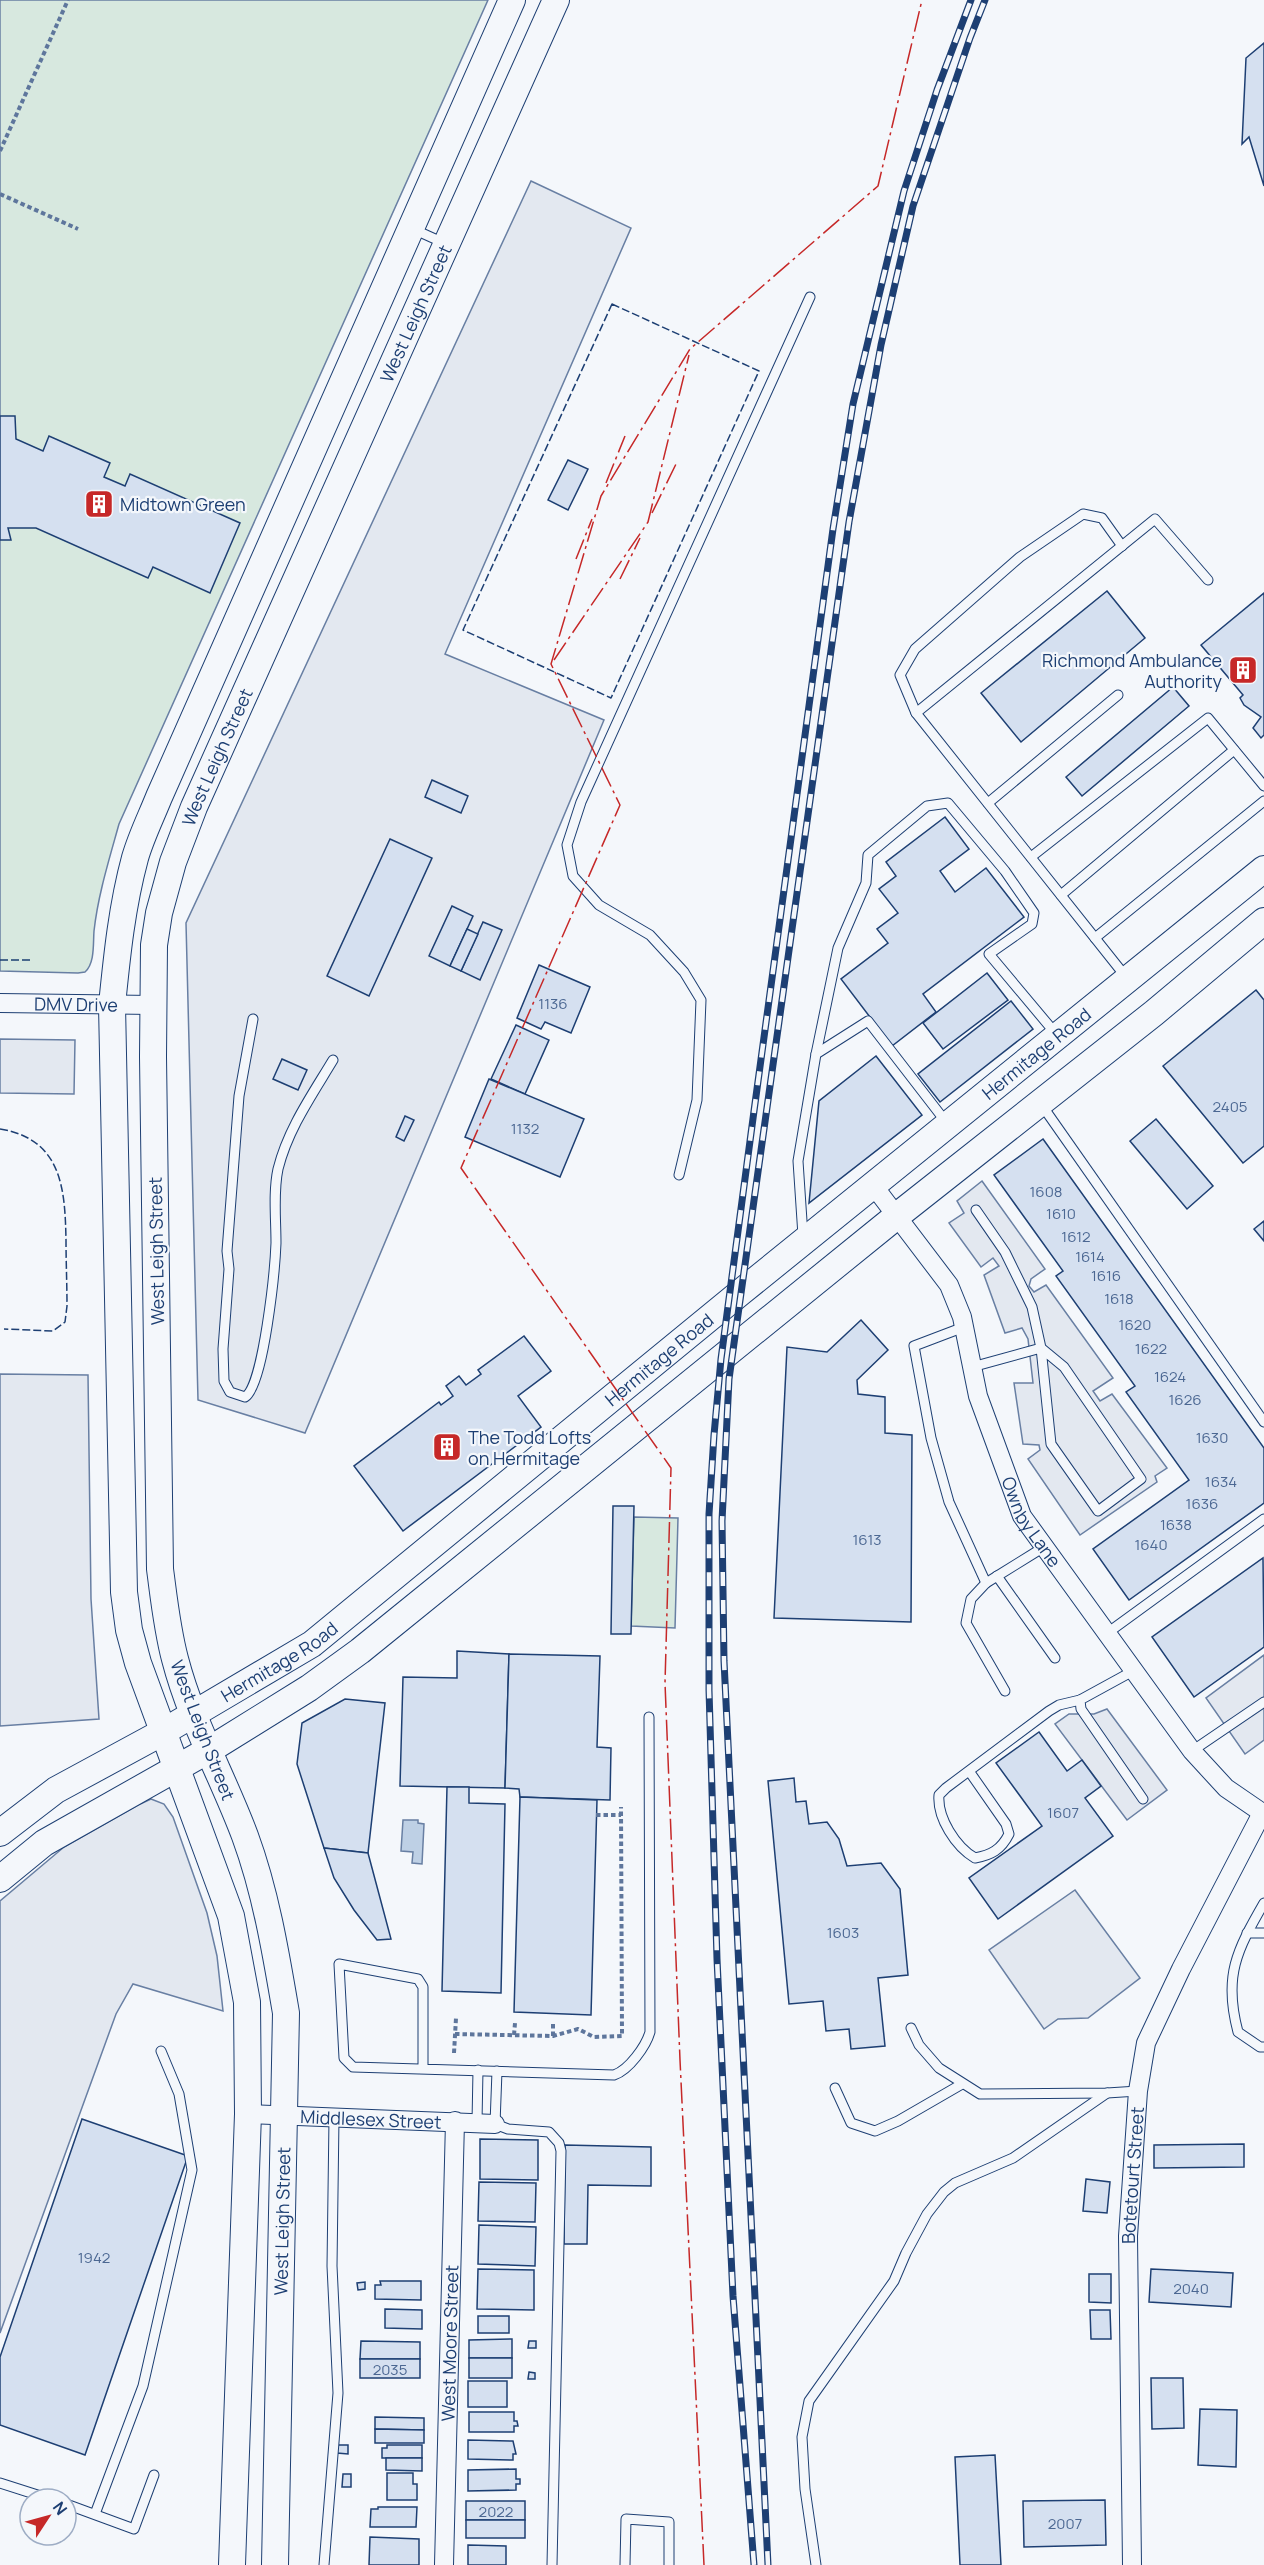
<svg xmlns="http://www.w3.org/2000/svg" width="1264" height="2565" font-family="Manrope,sans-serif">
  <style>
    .green { fill: #d7e8df; stroke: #687fa3; stroke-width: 1.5 }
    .parking { fill: #e3e8f0; stroke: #687fa3; stroke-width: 1.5 }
    .water { fill: #bed0e5; stroke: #687fa3; stroke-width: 1.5 }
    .building { fill: #d5e0f0; stroke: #1d3f73; stroke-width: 1.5 }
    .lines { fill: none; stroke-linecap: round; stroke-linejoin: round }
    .lane-casing { stroke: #1d3f73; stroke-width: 11 }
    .street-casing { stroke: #1d3f73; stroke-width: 20 }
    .secondary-casing { stroke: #1d3f73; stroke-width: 28 }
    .path { stroke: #5e769c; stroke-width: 4; stroke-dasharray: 4.5 3; stroke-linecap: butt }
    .lane { stroke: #f4f7fb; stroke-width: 9 }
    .street { stroke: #f4f7fb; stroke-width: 18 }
    .secondary { stroke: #f4f7fb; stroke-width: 26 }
    .rail-casing { stroke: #1d3f73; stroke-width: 7 }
    .rail { stroke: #f4f7fb; stroke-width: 4.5; stroke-dasharray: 14; stroke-linecap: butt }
    .fence { stroke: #1d3f73; stroke-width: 1.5; stroke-dasharray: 8 3; stroke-linecap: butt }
    .power { stroke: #c62828; stroke-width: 1.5; stroke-dasharray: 21 4.5 3 4.5; stroke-linecap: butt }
    .labels { text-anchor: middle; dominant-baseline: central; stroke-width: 4.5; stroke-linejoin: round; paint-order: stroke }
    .number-label { font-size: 15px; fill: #4b6792 }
    .street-label { font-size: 18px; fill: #1d3f73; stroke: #f4f7fb }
    .poi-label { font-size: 18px; fill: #1d3f73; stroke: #f4f7fb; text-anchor: start }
  </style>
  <rect width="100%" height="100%" fill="#f4f7fb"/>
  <g class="green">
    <path d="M0 0H488L119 824C109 860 98 895 94 931 93 944 95 963 85 972L78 973 0 971Z"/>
    <polygon points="634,1517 678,1518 675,1628 631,1626"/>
  </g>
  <g class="parking">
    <polygon points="531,181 631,228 445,654 604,720 305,1433 198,1400 186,923"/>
    <polygon points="0,1039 75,1040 74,1094 0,1093"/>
    <polygon points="982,1181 1045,1269 1031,1279 1029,1286 1034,1292 1046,1285 1113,1378 1093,1391 1100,1401 1112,1394 1167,1468 1155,1476 1157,1482 1080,1535 1028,1459 1040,1450 1039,1445 1023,1444 1014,1383 1033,1383 1028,1339 1022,1328 1005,1333 984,1275 999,1266 993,1258 981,1267 949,1223 964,1213 957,1201"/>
    <polygon points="0,1374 88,1375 91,1599 99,1719 0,1726"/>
    <polygon points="1264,1655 1264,1740 1245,1754 1206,1698"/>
    <polygon points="1107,1709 1167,1790 1127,1820 1055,1724 1069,1714 1094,1714"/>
    <polygon points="151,1799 164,1804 173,1817 207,1913 217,1956 223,2011 133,1984 116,2014 0,2333 0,1901 64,1847 138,1805"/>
    <polygon points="1075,1890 1140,1978 1088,2018 1058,2019 1044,2029 989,1950"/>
  </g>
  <polygon class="water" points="403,1820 418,1820 418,1823 424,1824 422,1864 412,1863 413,1852 401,1851"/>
  <g class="building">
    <polygon points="1264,43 1264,186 1249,137 1242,144 1246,58"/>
    <polygon points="0,416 15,416 16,439 43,451 49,436 110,463 104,477 125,486 130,474 240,523 210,593 153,567 148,578 36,528 8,528 11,540 0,540"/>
    <polygon points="568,460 588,469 568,510 548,500"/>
    <polygon points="1107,591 1145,638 1021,742 981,693"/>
    <polygon points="1264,593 1264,735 1261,738 1253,728 1261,717 1244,705 1240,698 1243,695 1201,645"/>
    <polygon points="1173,687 1189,706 1082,796 1066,777"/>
    <polygon points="432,780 468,796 461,813 425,797"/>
    <polygon points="945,817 969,849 940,871 955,892 986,868 1024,917 923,994 936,1012 892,1046 841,979 888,943 877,929 898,913 879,889 896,876 886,862"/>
    <polygon points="390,839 432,858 369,996 327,976"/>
    <polygon points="452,906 473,916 450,966 429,956"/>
    <polygon points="483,922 502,930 480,980 461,971"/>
    <polygon points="467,929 478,934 461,971 450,966"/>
    <polygon points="539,965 590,987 571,1033 545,1022 541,1029 517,1018"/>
    <polygon points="987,973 1008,1000 943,1049 923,1023"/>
    <polygon points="1256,990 1264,1000 1264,1146 1243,1163 1163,1066"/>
    <polygon points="1011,1001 1033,1029 940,1102 918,1074"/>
    <polygon points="516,1025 549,1040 525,1094 491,1079"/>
    <polygon points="876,1056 922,1115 809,1203 819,1101"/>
    <polygon points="282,1059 307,1070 298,1090 273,1079"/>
    <polygon points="489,1079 584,1119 560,1177 465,1137"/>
    <polygon points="405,1116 414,1120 404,1141 396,1137"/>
    <polygon points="1156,1119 1213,1186 1187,1209 1130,1141"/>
    <polygon points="1043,1139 1264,1448 1264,1503 1129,1600 1093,1549 1189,1480 1126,1392 1135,1386 1056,1276 1063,1271 994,1175"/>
    <polygon points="1264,1221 1264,1241 1254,1229"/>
    <polygon points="861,1320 888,1350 857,1380 858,1394 885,1397 885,1433 912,1435 911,1622 774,1618 787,1347 827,1352"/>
    <polygon points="524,1336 551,1371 518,1396 541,1427 403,1531 354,1466 439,1402 441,1405 453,1396 446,1386 459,1376 466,1385 481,1374 478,1370"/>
    <polygon points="613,1506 634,1506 631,1634 611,1634"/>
    <polygon points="1263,1558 1264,1647 1194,1697 1152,1637"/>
    <polygon points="457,1651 509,1654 505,1788 400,1786 403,1677 457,1678"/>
    <polygon points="509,1654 600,1656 597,1747 611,1748 610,1800 520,1797 519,1789 505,1788"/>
    <polygon points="345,1699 385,1703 368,1853 324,1848 297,1764 302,1723"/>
    <polygon points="1039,1732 1067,1771 1082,1760 1101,1786 1085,1798 1113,1836 998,1919 969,1878 1042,1826 996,1763"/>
    <polygon points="794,1778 796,1802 806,1801 809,1824 827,1822 839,1839 847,1866 881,1863 900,1889 908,1975 878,1978 885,2046 851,2049 849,2029 826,2031 823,2001 789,2004 768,1781"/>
    <polygon points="447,1787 469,1787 469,1803 505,1804 501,1993 442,1991"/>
    <polygon points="520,1797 597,1800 591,2015 514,2012"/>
    <polygon points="324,1848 368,1853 391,1939 377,1940 354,1910 334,1878"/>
    <polygon points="82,2119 188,2156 85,2455 0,2425 0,2357"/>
    <polygon points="480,2139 538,2140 538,2180 480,2179"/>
    <polygon points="1244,2144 1244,2167 1154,2168 1154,2145"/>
    <polygon points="565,2145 651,2147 651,2186 588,2185 587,2244 564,2244"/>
    <polygon points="1086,2179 1110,2182 1107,2213 1083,2211"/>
    <polygon points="479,2182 536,2183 535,2222 478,2221"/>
    <polygon points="479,2225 536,2227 535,2266 478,2264"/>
    <polygon points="478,2269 534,2270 534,2310 477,2309"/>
    <polygon points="1151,2269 1233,2273 1231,2307 1149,2302"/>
    <polygon points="1089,2274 1111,2274 1111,2303 1089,2302"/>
    <polygon points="380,2281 421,2281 421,2300 375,2299 375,2285 381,2285"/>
    <polygon points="365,2282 365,2289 358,2290 357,2283"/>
    <polygon points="385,2309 422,2310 422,2329 385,2328"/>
    <polygon points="1090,2310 1110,2310 1111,2339 1091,2339"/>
    <rect x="478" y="2316" width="31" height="17"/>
    <polygon points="512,2339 512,2358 469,2358 469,2340"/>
    <polygon points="361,2341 420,2342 420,2359 360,2359"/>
    <polygon points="529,2341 536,2341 536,2348 528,2348"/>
    <rect x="469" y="2358" width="43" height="20"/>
    <rect x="360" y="2359" width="60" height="19"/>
    <polygon points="529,2372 535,2373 535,2379 528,2379"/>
    <polygon points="1151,2378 1183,2378 1184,2428 1152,2429"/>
    <rect x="468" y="2381" width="39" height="26"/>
    <polygon points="1200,2409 1237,2410 1236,2467 1198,2465"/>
    <polygon points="469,2412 514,2412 514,2421 517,2421 518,2426 514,2426 514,2432 469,2432"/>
    <polygon points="375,2417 424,2418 424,2430 375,2429"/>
    <polygon points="375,2429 424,2430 424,2443 375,2443"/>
    <polygon points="468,2440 513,2441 516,2454 513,2454 513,2460 468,2459"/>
    <polygon points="337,2445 348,2445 348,2454 337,2453"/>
    <polygon points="387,2445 422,2445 422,2458 382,2458 382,2448 387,2448"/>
    <polygon points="995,2455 1001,2565 960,2565 955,2457"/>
    <polygon points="386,2458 422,2458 422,2471 386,2470"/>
    <polygon points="516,2469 516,2479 520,2479 520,2484 516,2484 516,2490 468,2491 468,2470"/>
    <polygon points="387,2473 413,2473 413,2484 417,2484 417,2500 387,2500"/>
    <polygon points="343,2474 351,2474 351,2487 342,2487"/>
    <polygon points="1105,2500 1106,2545 1024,2547 1023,2501"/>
    <rect x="466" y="2501" width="59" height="19"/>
    <polygon points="378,2507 417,2507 416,2527 370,2527 371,2509 378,2509"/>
    <rect x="466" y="2520" width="59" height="18"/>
    <polygon points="370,2537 419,2539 419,2565 369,2565"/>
    <polygon points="468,2545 506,2546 506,2565 468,2565"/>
  </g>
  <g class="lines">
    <g class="lane-casing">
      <g id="lane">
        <polyline points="413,229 444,243"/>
        <polyline points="916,713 900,675 915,649 1020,557 1083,514 1102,518 1122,546"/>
        <polyline points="988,803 1118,695"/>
        <polyline points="1031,857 1208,718 1264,786"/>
        <polyline points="1061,895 1234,750"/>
        <polyline points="1095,938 1264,801"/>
        <polyline points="1126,977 916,713 1155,519 1208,580"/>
        <path d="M253 1019 239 1096 227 1251 229 1269 223 1349 224 1381 230 1392 245 1397C264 1385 275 1268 276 1243 276 1219 273 1192 278 1169 288 1129 312 1095 333 1060"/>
        <polyline points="816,1054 838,948 866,883 868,855 927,806 948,803 1005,871 1034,913 1032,924 989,954 1056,1034"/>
        <polyline points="1041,1104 1264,1422"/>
        <polyline points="679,1175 697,1100 701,1000 684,972 650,935 599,905 573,876 567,845 581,802 810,297"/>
        <polyline points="803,1236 798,1161 816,1054 868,1021 946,1122"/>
        <polyline points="964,1327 914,1346 931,1438 949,1502 986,1583 1044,1547"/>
        <polyline points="972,1367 1041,1348 1064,1367 1141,1479 1098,1511 1051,1444 1041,1348 1032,1307 1005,1252 976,1210"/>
        <polyline points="997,1576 1055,1658"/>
        <polyline points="986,1583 971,1599 966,1623 1005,1691"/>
        <polyline points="1106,1634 1264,1519"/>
        <polyline points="1133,1671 1080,1700 1081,1709 1143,1799"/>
        <polyline points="1192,1751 1264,1702"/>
        <path d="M969 1771 1006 1824 1009 1834C1001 1850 991 1855 975 1858 956 1847 937 1818 939 1795L946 1788 1049 1711 1059 1705 1080 1700"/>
        <path d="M1264 1903C1237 1950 1223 1976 1238 2032L1260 2047H1264"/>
        <polyline points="1247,1933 1264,1933"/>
        <polyline points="911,2028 919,2045 939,2068 980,2094 1107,2093 1138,2091"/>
        <path d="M423 2069V1987L418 1979 339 1964 344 2058 353 2067 614 2075C629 2070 646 2046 650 2032L649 1717"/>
        <polyline points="497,2071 495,2124 508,2129 549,2132 559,2143 561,2151 552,2565"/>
        <polyline points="835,2088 851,2123 875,2131 898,2121 962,2084"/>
        <polyline points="477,2122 478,2070"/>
        <polyline points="0,2483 50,2499"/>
        <polyline points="66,2504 134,2529 154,2475"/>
        <polyline points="95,2514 143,2386 192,2170 179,2094 161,2051"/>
        <polyline points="324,2565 338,2393 332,2266 334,2118"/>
        <polyline points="625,2565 626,2519 669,2522 669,2565"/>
        <polyline points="816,2565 805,2489 802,2437 809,2401 894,2281 906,2253 927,2214 944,2192 955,2183 1013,2158 1107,2093"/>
      </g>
    </g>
    <g class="street-casing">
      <g id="street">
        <path id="s1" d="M0 1003 153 1005"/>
        <path id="s2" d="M873 1185 949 1285 962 1317 978 1396 1022 1516 1192 1751 1226 1788 1264 1814"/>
        <path id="s3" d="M248 2114 495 2124"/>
        <path id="s4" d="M444 2565 455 2121"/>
        <path id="s5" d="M1132 2565 1128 2236 1138 2091 1146 2043 1181 1969 1262 1813"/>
      </g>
    </g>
    <g class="secondary-casing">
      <g id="secondary">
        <path id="s6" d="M0 1833 56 1790 163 1732 312 1644 741 1292 1264 869"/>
        <polyline points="0,1879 44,1843 214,1747 309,1688 360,1651 898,1215 1154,1013 1264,921"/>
        <path d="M232 2565 248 2114 247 2002 231 1916 138 1663 129 1630 124 1592 112 1005C117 955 122 906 135 858 141 837 151 817 159 797L512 0"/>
        <path id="s7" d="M275 2565 286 2013C276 1954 266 1893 245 1836 223 1777 191 1721 175 1659 167 1629 164 1599 160 1569L153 1057 154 945 159 913 173 862 194 807 556 0"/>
      </g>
    </g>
    <g class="path">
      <polyline points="0,151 68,0"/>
      <polyline points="0,194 78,229"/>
      <polyline points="596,1815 621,1815"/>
      <polyline points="455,2034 553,2036 578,2029 594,2037 622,2036 621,1807"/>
      <polyline points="514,2035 515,2023"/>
      <polyline points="553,2036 553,2021"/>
      <polyline points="454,2053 456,2018"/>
    </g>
    <use href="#lane" class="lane"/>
    <use href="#street" class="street"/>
    <use href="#secondary" class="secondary"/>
    <g class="rail-casing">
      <g id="rail">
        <polyline points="754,2565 733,2296 717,1959 709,1690 709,1514 714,1435 721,1359 754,1111 833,529 853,404 904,191 937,90 971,0"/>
        <polyline points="768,2565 724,1661 722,1521 729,1379 849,522 881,345 913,206 970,38 985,0"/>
      </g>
    </g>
    <use href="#rail" class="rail"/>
    <g class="fence">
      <polygon points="612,304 759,371 611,698 463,630"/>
      <polyline points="0,960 32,960"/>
      <path d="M0 1129C62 1139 65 1189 66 1240 66 1262 67 1284 67 1306L65 1322 53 1331 4 1329"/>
    </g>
    <g class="power">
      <polyline points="606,483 625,436"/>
      <polyline points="652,513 677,462"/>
      <polyline points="576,559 592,519"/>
      <polyline points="620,579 640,538"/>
      <polyline points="554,660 648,522 689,355"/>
      <polyline points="704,2565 680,2060 665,1683 671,1468 461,1168 620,805 551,664 601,496 690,349 878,186 922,0"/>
    </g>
  </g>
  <defs>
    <g id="building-square" transform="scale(1.5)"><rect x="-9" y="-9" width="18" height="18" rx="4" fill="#c62828" stroke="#f4f7fb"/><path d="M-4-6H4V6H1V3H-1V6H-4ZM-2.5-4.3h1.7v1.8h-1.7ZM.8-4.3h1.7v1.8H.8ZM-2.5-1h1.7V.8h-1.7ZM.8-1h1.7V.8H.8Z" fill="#fff"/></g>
  </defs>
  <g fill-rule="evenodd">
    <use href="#building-square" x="99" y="504"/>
    <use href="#building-square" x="1243" y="670"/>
    <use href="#building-square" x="447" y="1447"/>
  </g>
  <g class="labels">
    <g class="number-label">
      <text x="553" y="1003">1136</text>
      <text x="1230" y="1106">2405</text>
      <text x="525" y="1128">1132</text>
      <text x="1046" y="1191">1608</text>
      <text x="1061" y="1213">1610</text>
      <text x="1076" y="1236">1612</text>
      <text x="1090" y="1256">1614</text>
      <text x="1106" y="1275">1616</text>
      <text x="1119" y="1298">1618</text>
      <text x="1135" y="1324">1620</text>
      <text x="1151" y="1348">1622</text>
      <text x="1170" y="1376">1624</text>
      <text x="1185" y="1399">1626</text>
      <text x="1212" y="1437">1630</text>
      <text x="1221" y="1481">1634</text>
      <text x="1202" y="1503">1636</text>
      <text x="1176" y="1524">1638</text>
      <text x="867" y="1539">1613</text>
      <text x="1151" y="1544">1640</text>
      <text x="1063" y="1812">1607</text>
      <text x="843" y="1932">1603</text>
      <text x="94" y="2257">1942</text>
      <text x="1191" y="2288">2040</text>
      <text x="390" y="2369">2035</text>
      <text x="496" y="2511">2022</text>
      <text x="1065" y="2523">2007</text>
    </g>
    <g class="street-label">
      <text stroke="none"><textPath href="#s7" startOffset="2325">West Leigh Street</textPath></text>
      <text stroke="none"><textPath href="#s7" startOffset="1839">West Leigh Street</textPath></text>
      <text stroke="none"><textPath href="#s1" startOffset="76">DMV Drive</textPath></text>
      <text stroke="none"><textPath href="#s6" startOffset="1300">Hermitage Road</textPath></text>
      <text transform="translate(156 1251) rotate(-91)">West Leigh Street</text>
      <text stroke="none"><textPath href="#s6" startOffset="814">Hermitage Road</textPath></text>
      <text stroke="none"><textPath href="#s2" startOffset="378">Ownby Lane</textPath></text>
      <text stroke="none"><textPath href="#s6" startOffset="328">Hermitage Road</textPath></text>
      <text transform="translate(203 1730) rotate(69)">West Leigh Street</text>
      <text stroke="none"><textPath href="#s3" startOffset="123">Middlesex Street</textPath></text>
      <text stroke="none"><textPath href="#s5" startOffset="390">Botetourt Street</textPath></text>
      <text stroke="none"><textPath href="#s7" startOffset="344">West Leigh Street</textPath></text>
      <text stroke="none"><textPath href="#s4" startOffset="222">West Moore Street</textPath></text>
    </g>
    <g class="poi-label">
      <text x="120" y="504">Midtown Green</text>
      <text x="1222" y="660" text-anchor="end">Richmond Ambulance<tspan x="1222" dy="21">Authority</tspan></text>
      <text x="468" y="1437">The Todd Lofts<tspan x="468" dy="21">on Hermitage</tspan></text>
    </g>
  </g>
  <g transform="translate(48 2517) rotate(54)"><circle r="28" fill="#f4f7fb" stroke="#9eadc5" stroke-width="1.5"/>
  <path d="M0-4.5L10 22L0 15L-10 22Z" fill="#c62828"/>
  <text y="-9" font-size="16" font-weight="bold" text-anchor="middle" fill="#1d3f73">N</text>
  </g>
</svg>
